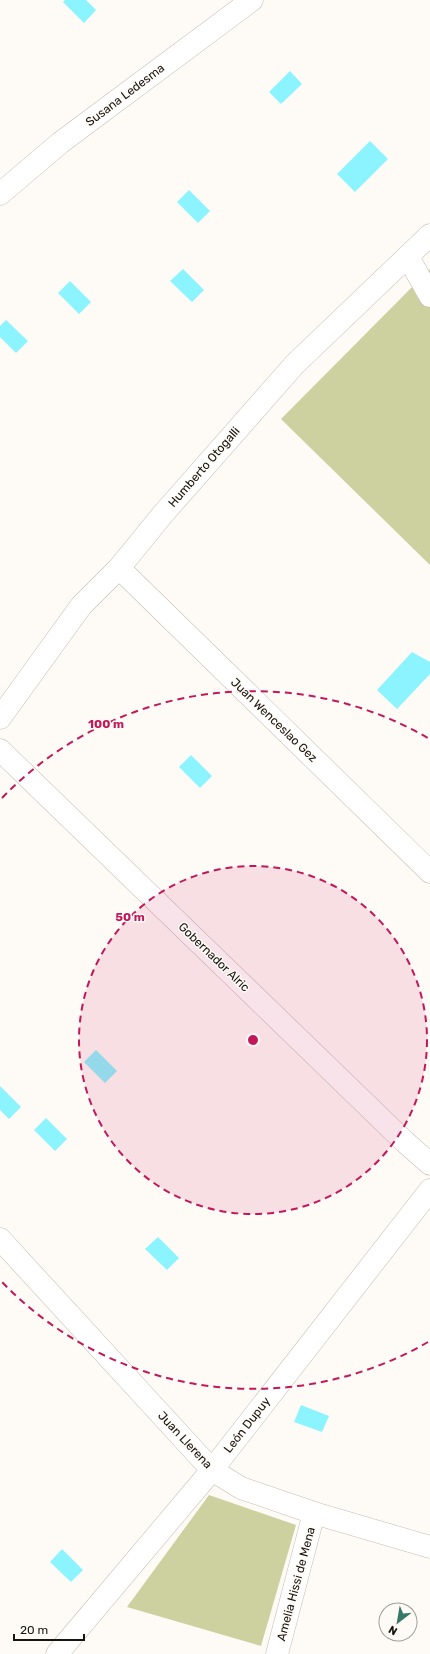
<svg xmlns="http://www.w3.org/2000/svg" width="430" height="1654" font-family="Rubik,sans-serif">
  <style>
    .green { fill: #ccd19f }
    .water { fill: #8cf4fe }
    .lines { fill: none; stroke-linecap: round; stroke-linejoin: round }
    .minor-casing { stroke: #c4bcb1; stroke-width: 23 }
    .minor { stroke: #fff; stroke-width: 22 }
    .ring { fill: none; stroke: #c2185b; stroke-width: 2; stroke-dasharray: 7 5 }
    .labels { text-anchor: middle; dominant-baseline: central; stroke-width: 3; stroke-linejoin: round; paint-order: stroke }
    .street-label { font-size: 12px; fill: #181511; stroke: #fefbf6 }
    .centre { fill: #c2185b; stroke: #fefbf6; stroke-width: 2 }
    .ring-label { font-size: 12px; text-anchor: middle; font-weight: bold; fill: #c2185b; stroke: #fefbf6; stroke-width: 3; stroke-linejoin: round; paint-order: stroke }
  </style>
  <rect width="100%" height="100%" fill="#fefbf6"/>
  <g class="green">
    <polygon points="430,269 430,565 281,419"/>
    <polygon points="209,1495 296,1525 261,1646 127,1607"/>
  </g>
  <g class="water">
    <polygon points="65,0 86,0 96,10 84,23 63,2"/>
    <polygon points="290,71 302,84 281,104 269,92"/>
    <polygon points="370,141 388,159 355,192 337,174"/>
    <polygon points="189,190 210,211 198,223 177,202"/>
    <polygon points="183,269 204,290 192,302 170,281"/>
    <polygon points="70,281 91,302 79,314 58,293"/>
    <polygon points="6,320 28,341 16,353 0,337 0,326"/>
    <polygon points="412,652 430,662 430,674 397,709 377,690"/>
    <polygon points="191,755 212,776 200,788 179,767"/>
    <polygon points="96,1050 117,1071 105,1083 84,1062"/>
    <polygon points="0,1086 21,1107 9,1119 0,1110"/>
    <polygon points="46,1118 67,1139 55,1151 34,1130"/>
    <polygon points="158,1237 179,1258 167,1270 145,1249"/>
    <polygon points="301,1405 329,1416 322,1432 294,1422"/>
    <polygon points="62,1549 83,1570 71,1582 50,1562"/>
  </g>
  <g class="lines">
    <g class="minor-casing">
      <g id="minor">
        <polyline points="0,194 60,143 252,0"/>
        <polyline points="408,257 430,296"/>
        <polyline points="119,568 430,872"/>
        <polyline points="0,718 81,606 119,568 163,514 295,364 430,235"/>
        <polyline points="0,750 405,1142 430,1164"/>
        <polyline points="0,1239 212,1470 241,1488 314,1513 430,1547"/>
        <polyline points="57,1654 212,1470 430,1190"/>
        <polyline points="277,1654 314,1513"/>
      </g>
    </g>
    <use href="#minor" class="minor"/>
  </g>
  <circle cx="253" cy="1040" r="174" fill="#c2185b" fill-opacity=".12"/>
  <g class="ring">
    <circle cx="253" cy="1040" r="174"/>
    <path d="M428 1342A349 349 0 0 1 2 1282M2 798A349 349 0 0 1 428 738"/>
  </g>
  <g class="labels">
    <g class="street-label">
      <text transform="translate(125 95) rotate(-37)">Susana Ledesma</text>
      <text transform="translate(204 467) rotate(-49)">Humberto Otogalli</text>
      <text transform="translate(274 720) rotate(44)">Juan Wenceslao Gez</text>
      <text transform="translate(214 957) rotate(44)">Gobernador Alric</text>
      <text transform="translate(247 1425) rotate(-52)">León Dupuy</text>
      <text transform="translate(185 1440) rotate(47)">Juan Llerena</text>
      <text transform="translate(296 1584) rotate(-75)">Amelia Hissi de Mena</text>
    </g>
  </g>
  <circle cx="253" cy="1040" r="6" class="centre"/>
  <g class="ring-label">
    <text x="106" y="728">100 m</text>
    <text x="130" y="921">50 m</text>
  </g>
  <g transform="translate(398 1622) rotate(211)"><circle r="19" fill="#fefbf6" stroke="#a29f9a"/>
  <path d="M0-3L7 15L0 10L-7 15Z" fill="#377867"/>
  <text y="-6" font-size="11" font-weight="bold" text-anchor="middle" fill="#181511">N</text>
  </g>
  <path d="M14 1634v6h70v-6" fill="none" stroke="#181511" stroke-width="2"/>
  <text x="20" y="1634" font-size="12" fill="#181511" stroke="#fefbf6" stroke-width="3" paint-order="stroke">20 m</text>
</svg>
